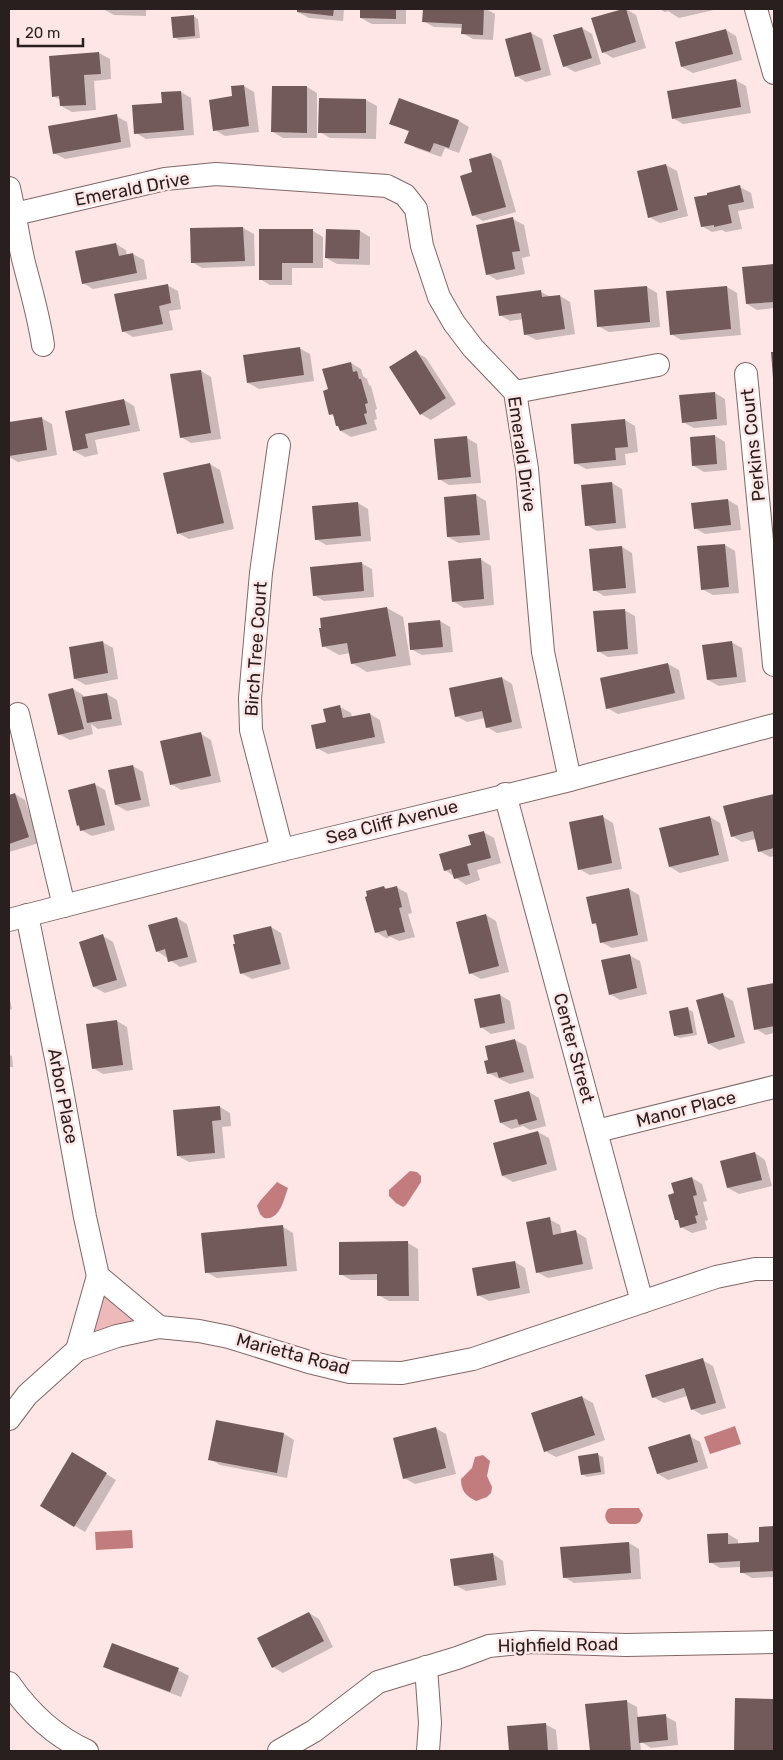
<svg xmlns="http://www.w3.org/2000/svg" width="783" height="1760" font-family="Rubik,sans-serif">
  <style>
    .green { fill: #edb9ba }
    .water { fill: #c37c7e }
    .shadow { fill: #0003 }
    .building { fill: #735a5a }
    .lines { fill: none; stroke-linecap: round; stroke-linejoin: round }
    .minor-casing { stroke: #816767; stroke-width: 24 }
    .minor { stroke: #fff; stroke-width: 22 }
    .labels { text-anchor: middle; dominant-baseline: central; stroke-width: 5; stroke-linejoin: round; paint-order: stroke }
    .street-label { font-size: 18px; fill: #291f1f; stroke: #fee6e6 }
  </style>
  <rect width="100%" height="100%" fill="#fee6e6"/>
  <polygon class="green" points="104,1294 139,1321 89,1335"/>
  <g class="water">
    <polygon points="410,1171 417,1172 421,1176 421,1182 406,1205 403,1207 396,1203 389,1196 389,1190"/>
    <path d="M277 1182 288 1188C284 1199 280 1221 264 1218L260 1214 257 1206 260 1201Z"/>
    <polygon points="735,1426 741,1444 710,1454 704,1437"/>
    <path d="M483 1455 490 1461 487 1476 492 1487 491 1493 487 1497 476 1501C466 1496 461 1491 461 1479L472 1468 475 1457Z"/>
    <path d="M611 1508H639L643 1515 640 1522 636 1524H610C604 1520 604 1514 608 1509Z"/>
    <polygon points="132,1530 133,1548 96,1550 95,1532"/>
  </g>
  <g class="shadow">
    <polygon points="103,9 146,9 146,16 114,15"/>
    <polygon points="299,9 344,9 343,21 309,18 298,12"/>
    <polygon points="361,9 406,9 406,24 372,24 361,18"/>
    <polygon points="424,9 486,9 495,14 493,40 473,39 462,33 463,28 434,27 423,21"/>
    <polygon points="626,9 636,15 646,48 613,58 603,52"/>
    <polygon points="659,9 718,9 679,18 668,11 665,12"/>
    <polygon points="193,16 198,19 200,38 179,40 174,37"/>
    <polygon points="582,28 592,34 601,64 575,72 564,66"/>
    <polygon points="726,30 736,36 742,60 693,73 682,67"/>
    <polygon points="531,33 542,39 551,75 526,82 516,76"/>
    <polygon points="99,53 110,59 111,79 94,81 96,110 72,112 61,106 61,100 53,96 50,57"/>
    <polygon points="735,80 746,86 751,113 683,124 673,118"/>
    <polygon points="244,86 254,92 259,132 225,136 215,130 234,98"/>
    <polygon points="307,87 317,93 317,138 283,138 273,132"/>
    <polygon points="181,92 191,98 194,135 146,139 136,133"/>
    <polygon points="400,99 459,121 469,127 459,153 445,148 441,157 416,148 406,142 410,132 391,123"/>
    <polygon points="320,100 366,100 377,106 376,139 330,138 320,132"/>
    <polygon points="116,116 127,122 131,147 65,159 54,153"/>
    <polygon points="491,154 501,160 516,212 483,221 473,215 474,173"/>
    <polygon points="666,165 677,171 688,216 660,223 649,217"/>
    <polygon points="740,187 751,193 754,208 738,211 742,229 726,232 722,230 712,232 702,226"/>
    <polygon points="513,219 524,225 530,256 522,258 525,274 497,280 487,274"/>
    <polygon points="243,228 254,234 255,266 202,268 192,262 191,230"/>
    <polygon points="260,231 313,231 323,237 323,268 292,268 292,285 270,285 260,279"/>
    <polygon points="360,231 370,237 370,265 337,264 326,258"/>
    <polygon points="116,244 126,250 127,256 133,254 144,260 147,279 93,289 83,283"/>
    <polygon points="774,266 774,308 757,310 747,304 744,268"/>
    <polygon points="167,285 178,291 181,309 169,311 173,330 133,337 123,331"/>
    <polygon points="647,287 657,293 660,327 609,332 598,326"/>
    <polygon points="727,287 737,293 741,335 681,340 671,334"/>
    <polygon points="541,292 551,297 560,296 570,302 575,334 536,340 525,334 523,319 510,321 500,315"/>
    <polygon points="299,348 310,354 314,381 259,389 248,383"/>
    <polygon points="416,352 426,358 456,404 431,420 421,414"/>
    <polygon points="351,363 361,369 363,376 367,379 369,385 371,386 377,409 375,410 377,419 374,420 377,430 351,437 341,431 335,417 330,414 329,390"/>
    <polygon points="201,371 211,377 221,439 191,443 181,437"/>
    <polygon points="715,393 725,399 727,425 694,428 683,422"/>
    <polygon points="124,400 134,406 140,431 95,440 98,454 85,457 74,451 66,412"/>
    <polygon points="41,418 52,424 57,455 18,462 9,457 9,424"/>
    <polygon points="625,420 635,426 638,452 625,454 626,465 586,469 575,463"/>
    <polygon points="715,436 725,442 727,470 704,472 694,466"/>
    <polygon points="467,438 477,444 481,483 449,485 439,479"/>
    <polygon points="210,464 220,470 234,529 189,539 178,533"/>
    <polygon points="612,483 622,489 626,528 597,531 586,525"/>
    <polygon points="476,495 486,501 490,540 459,543 448,537"/>
    <polygon points="728,500 738,506 741,530 705,534 695,528"/>
    <polygon points="358,503 368,509 371,541 326,545 316,539"/>
    <polygon points="725,545 735,551 739,593 713,595 702,589"/>
    <polygon points="622,547 632,553 636,593 604,596 594,590"/>
    <polygon points="480,559 491,566 494,605 464,608 453,601"/>
    <polygon points="361,563 372,569 374,597 324,601 314,595"/>
    <polygon points="387,608 403,617 411,665 367,672 352,663 350,653 339,655 323,646"/>
    <polygon points="624,610 635,616 638,654 608,657 598,651"/>
    <polygon points="440,621 450,627 453,652 422,655 411,649"/>
    <polygon points="102,642 113,648 118,679 86,685 75,679"/>
    <polygon points="731,642 742,648 746,682 719,686 708,680"/>
    <polygon points="668,664 679,670 685,699 618,714 607,708"/>
    <polygon points="502,678 512,684 522,728 497,733 487,727 485,718 467,722 456,716"/>
    <polygon points="73,689 83,695 84,698 107,694 117,700 122,725 98,729 91,724 93,734 70,740 59,734"/>
    <polygon points="340,707 351,713 352,718 370,714 380,720 385,743 328,754 317,748 327,723"/>
    <polygon points="201,734 211,740 221,782 181,790 171,784"/>
    <polygon points="133,766 143,772 150,806 127,811 116,805"/>
    <polygon points="94,784 105,790 115,830 92,836 81,830 78,825"/>
    <polygon points="15,794 25,800 39,843 9,852 9,796"/>
    <polygon points="774,795 774,856 770,857 759,851 756,839 742,842 732,836 725,807"/>
    <polygon points="603,817 613,823 622,869 590,875 579,869"/>
    <polygon points="710,817 720,823 729,861 680,873 670,867"/>
    <polygon points="483,832 494,838 501,863 477,870 480,880 466,885 445,870 473,846"/>
    <polygon points="384,887 388,889 396,887 407,893 412,913 408,914 415,937 399,941 391,937 386,938 376,932"/>
    <polygon points="629,889 639,895 648,941 612,948 601,942 598,926 593,923"/>
    <polygon points="486,915 496,921 509,972 481,979 470,973"/>
    <polygon points="177,918 187,924 197,962 180,967 157,951"/>
    <polygon points="271,927 281,933 290,969 252,979 241,973"/>
    <polygon points="103,936 113,942 127,986 105,993 94,987"/>
    <polygon points="629,955 640,961 647,994 620,1000 610,994"/>
    <polygon points="774,984 774,1033 766,1035 756,1029 748,989"/>
    <polygon points="500,995 510,1001 515,1029 491,1034 481,1027"/>
    <polygon points="723,995 733,1001 745,1043 719,1050 709,1044"/>
    <polygon points="9,996 12,1009 9,1010"/>
    <polygon points="688,1009 693,1012 697,1035 680,1038 675,1036"/>
    <polygon points="117,1021 127,1027 133,1070 103,1074 93,1068"/>
    <polygon points="515,1040 526,1046 534,1078 510,1084 488,1073"/>
    <polygon points="9,1055 12,1056 13,1067 9,1067"/>
    <polygon points="529,1092 539,1098 546,1126 530,1130 523,1126 511,1129 501,1123"/>
    <polygon points="220,1107 230,1113 231,1126 222,1127 225,1158 189,1162 178,1156"/>
    <polygon points="538,1132 549,1138 557,1170 513,1182 503,1176"/>
    <polygon points="755,1153 765,1160 772,1186 739,1194 728,1188"/>
    <polygon points="692,1178 702,1184 707,1201 703,1202 708,1220 705,1221 707,1229 692,1233 681,1227 680,1221 676,1219 675,1194"/>
    <polygon points="549,1219 560,1225 562,1235 576,1232 586,1238 593,1269 548,1278 537,1272"/>
    <polygon points="283,1227 293,1233 297,1271 217,1278 206,1272"/>
    <polygon points="408,1243 418,1249 419,1301 389,1301 378,1295 378,1280 351,1280 340,1274"/>
    <polygon points="515,1262 525,1268 530,1293 489,1301 478,1295"/>
    <polygon points="702,1360 713,1366 726,1408 702,1415 692,1409 687,1396 664,1403 653,1397"/>
    <polygon points="582,1397 593,1403 605,1440 556,1457 545,1451"/>
    <polygon points="435,1428 446,1434 456,1474 415,1484 404,1478"/>
    <polygon points="284,1434 294,1440 287,1478 220,1465 210,1459"/>
    <polygon points="689,1436 700,1442 708,1468 668,1480 658,1474"/>
    <polygon points="73,1454 116,1480 85,1532 42,1506"/>
    <polygon points="598,1455 603,1457 605,1474 587,1477 582,1474"/>
    <polygon points="773,1527 774,1577 752,1578 741,1572 741,1567 720,1568 710,1562 728,1534 738,1540 738,1545 761,1543"/>
    <polygon points="629,1543 639,1549 641,1579 574,1583 564,1577"/>
    <polygon points="493,1554 503,1561 506,1585 466,1591 455,1585"/>
    <polygon points="309,1613 319,1619 333,1647 283,1673 273,1667"/>
    <polygon points="113,1645 178,1670 189,1676 181,1697 115,1672 105,1667"/>
    <polygon points="737,1699 774,1700 774,1751 736,1750"/>
    <polygon points="626,1701 637,1707 638,1718 665,1716 676,1722 678,1745 651,1748 640,1741 641,1751 591,1751 587,1705"/>
    <polygon points="545,1724 556,1730 558,1751 510,1751 508,1727"/>
  </g>
  <g class="building">
    <polygon points="297,9 334,9 333,16 297,12"/>
    <polygon points="360,9 396,9 396,19 360,18"/>
    <polygon points="423,9 484,9 483,35 461,34 462,24 422,22"/>
    <polygon points="623,9 626,9 636,42 602,53 591,18"/>
    <polygon points="194,15 195,36 173,38 171,17"/>
    <polygon points="582,27 592,58 563,67 553,35"/>
    <polygon points="726,29 733,54 681,67 675,42"/>
    <polygon points="531,32 541,70 515,77 505,39"/>
    <polygon points="99,52 101,74 84,75 86,105 60,106 59,96 52,97 49,56"/>
    <polygon points="736,79 741,107 672,119 667,91"/>
    <polygon points="244,85 249,126 213,131 209,100 232,96 231,86"/>
    <polygon points="272,86 307,86 307,133 271,132"/>
    <polygon points="181,91 184,130 134,134 132,105 162,103 161,92"/>
    <polygon points="319,98 366,99 366,133 318,133"/>
    <polygon points="399,98 459,120 449,148 434,143 430,152 404,143 409,131 389,124"/>
    <polygon points="117,114 121,142 53,154 48,126"/>
    <polygon points="491,153 506,207 472,216 460,176 472,172 469,159"/>
    <polygon points="666,164 678,210 648,218 637,171"/>
    <polygon points="740,185 744,202 728,205 732,223 714,227 714,225 701,227 694,197 707,195 707,193"/>
    <polygon points="513,217 520,251 512,252 515,269 486,275 476,225"/>
    <polygon points="243,227 245,261 191,263 190,228"/>
    <polygon points="259,229 313,229 313,263 282,263 282,280 259,280"/>
    <polygon points="326,229 360,230 359,259 325,258"/>
    <polygon points="116,243 119,256 133,253 137,273 82,284 75,251"/>
    <polygon points="774,264 774,302 746,304 742,267"/>
    <polygon points="168,284 171,303 159,306 163,324 122,332 114,294"/>
    <polygon points="647,286 650,322 597,327 594,290"/>
    <polygon points="727,286 731,329 670,335 666,291"/>
    <polygon points="541,290 542,297 560,295 565,329 524,335 521,313 499,316 496,296"/>
    <polygon points="300,347 304,375 247,383 243,355"/>
    <polygon points="416,350 446,398 420,415 389,367"/>
    <polygon points="771,352 774,352 774,378 773,378"/>
    <polygon points="351,362 353,372 357,371 359,379 361,379 368,403 365,404 367,413 364,414 367,424 340,431 338,426 336,426 333,414 329,415 323,391 328,389 322,369"/>
    <polygon points="201,370 211,433 180,438 170,374"/>
    <polygon points="715,392 717,419 682,423 679,395"/>
    <polygon points="124,399 130,425 85,434 88,448 73,451 65,411"/>
    <polygon points="42,417 47,450 9,456 9,422"/>
    <polygon points="625,419 628,447 615,448 616,460 574,464 571,424"/>
    <polygon points="715,435 717,464 692,466 690,437"/>
    <polygon points="467,436 471,477 438,480 434,439"/>
    <polygon points="210,463 224,523 177,534 163,473"/>
    <polygon points="612,482 616,523 585,526 581,485"/>
    <polygon points="476,494 480,535 447,537 444,497"/>
    <polygon points="728,499 731,525 694,529 691,503"/>
    <polygon points="358,502 361,536 315,540 312,506"/>
    <polygon points="725,544 729,587 701,590 697,546"/>
    <polygon points="622,546 626,588 593,591 589,549"/>
    <polygon points="481,558 484,599 452,602 448,561"/>
    <polygon points="362,562 364,591 313,596 310,567"/>
    <polygon points="387,607 396,656 351,664 347,643 322,647 319,628 321,628 320,618"/>
    <polygon points="625,609 628,649 597,652 593,611"/>
    <polygon points="440,620 443,647 410,650 408,623"/>
    <polygon points="103,641 108,673 74,679 69,647"/>
    <polygon points="732,641 737,677 707,680 702,645"/>
    <polygon points="668,663 675,693 606,709 600,678"/>
    <polygon points="502,677 512,722 486,728 482,711 455,717 449,688"/>
    <polygon points="73,688 84,729 58,735 48,694"/>
    <polygon points="107,693 112,719 87,723 82,697"/>
    <polygon points="340,705 343,718 370,713 375,737 316,749 311,725 326,722 323,709"/>
    <polygon points="201,732 211,776 170,785 160,741"/>
    <polygon points="133,765 141,800 115,805 108,770"/>
    <polygon points="95,783 105,825 80,831 79,825 77,826 68,790"/>
    <polygon points="15,793 29,837 9,844 9,795"/>
    <polygon points="774,794 774,848 758,852 753,831 731,837 723,806"/>
    <polygon points="603,815 612,863 578,870 569,822"/>
    <polygon points="710,816 719,855 669,867 659,828"/>
    <polygon points="484,831 491,858 467,864 470,875 454,879 451,869 444,871 439,854 471,845 468,835"/>
    <polygon points="384,886 385,889 397,886 402,907 399,908 405,932 388,936 386,930 375,933 365,897 367,896 366,891"/>
    <polygon points="629,888 638,935 600,943 596,923 592,924 586,897"/>
    <polygon points="486,914 499,966 469,974 456,922"/>
    <polygon points="177,917 188,957 168,962 165,949 156,952 148,925"/>
    <polygon points="271,926 281,964 240,974 233,944 235,944 233,935"/>
    <polygon points="103,934 117,980 93,987 79,942"/>
    <polygon points="630,954 637,988 609,995 601,960"/>
    <polygon points="774,983 774,1026 754,1030 747,988"/>
    <polygon points="723,993 735,1037 708,1044 696,1000"/>
    <polygon points="500,994 505,1023 480,1028 474,999"/>
    <polygon points="688,1007 693,1033 674,1036 669,1011"/>
    <polygon points="117,1020 123,1065 92,1069 86,1024"/>
    <polygon points="515,1039 524,1072 499,1078 497,1072 487,1074 484,1061 488,1060 485,1046"/>
    <polygon points="529,1091 537,1120 519,1125 517,1119 500,1123 494,1100"/>
    <polygon points="220,1106 221,1120 212,1121 215,1153 177,1156 173,1110"/>
    <polygon points="538,1131 547,1164 502,1176 493,1143"/>
    <polygon points="755,1152 762,1180 727,1188 720,1161"/>
    <polygon points="692,1177 697,1195 693,1196 698,1215 695,1216 697,1223 680,1228 678,1220 675,1220 668,1195 674,1193 671,1183"/>
    <polygon points="550,1217 553,1235 576,1230 583,1264 536,1273 526,1222"/>
    <polygon points="283,1225 287,1266 205,1273 201,1233"/>
    <polygon points="408,1241 409,1296 377,1296 377,1274 339,1275 339,1242"/>
    <polygon points="515,1261 520,1288 477,1296 472,1268"/>
    <polygon points="703,1358 716,1403 691,1410 684,1388 652,1398 645,1375"/>
    <polygon points="582,1396 595,1435 544,1452 531,1413"/>
    <polygon points="216,1420 284,1433 277,1473 208,1460"/>
    <polygon points="436,1427 446,1468 403,1479 393,1438"/>
    <polygon points="690,1434 698,1462 657,1474 648,1447"/>
    <polygon points="72,1452 107,1473 74,1527 40,1506"/>
    <polygon points="598,1453 601,1472 581,1475 578,1456"/>
    <polygon points="774,1526 774,1571 740,1573 740,1561 709,1563 707,1534 728,1533 728,1544 759,1542 759,1527"/>
    <polygon points="629,1542 631,1573 563,1578 560,1547"/>
    <polygon points="493,1553 497,1580 454,1586 450,1559"/>
    <polygon points="309,1612 324,1641 272,1668 257,1638"/>
    <polygon points="112,1643 179,1668 170,1692 103,1667"/>
    <polygon points="735,1698 774,1699 774,1751 734,1751"/>
    <polygon points="627,1700 631,1751 590,1751 585,1704"/>
    <polygon points="666,1714 668,1740 639,1743 637,1717"/>
    <polygon points="546,1723 548,1751 509,1751 507,1726"/>
  </g>
  <g class="lines">
    <g class="minor-casing">
      <g id="minor">
        <polyline points="756,9 774,73"/>
        <path d="M9 188C15 213 18 238 24 263 31 290 39 317 43 345"/>
        <polyline points="15,214 165,179 216,174 387,186 405,195 416,209 422,246 439,297 454,323 473,348 515,392 527,469 543,652 570,780"/>
        <polyline points="746,374 774,665"/>
        <polyline points="515,392 658,365"/>
        <polyline points="279,445 261,573 250,698 251,730 282,850"/>
        <polyline points="18,714 64,906"/>
        <polyline points="505,794 642,1302"/>
        <polyline points="27,915 57,1063 85,1217 98,1276 159,1327"/>
        <polyline points="9,920 282,850 570,780 774,725"/>
        <polyline points="597,1131 774,1087"/>
        <polyline points="77,1350 98,1276"/>
        <polyline points="9,1419 27,1395 77,1350 117,1336 159,1327 199,1331 229,1337 309,1362 350,1372 402,1373 473,1359 716,1277 755,1269 774,1269"/>
        <polyline points="426,1667 430,1723 428,1751"/>
        <path d="M9 1683C29 1712 54 1736 87 1751"/>
        <polyline points="279,1751 314,1731 378,1682 457,1658 489,1646 532,1642 626,1645 774,1642"/>
      </g>
    </g>
    <use href="#minor" class="minor"/>
  </g>
  <g class="labels">
    <g class="street-label">
      <text transform="translate(132 189) rotate(-11)">Emerald Drive</text>
      <text transform="translate(753 445) rotate(-96)">Perkins Court</text>
      <text transform="translate(522 454) rotate(82)">Emerald Drive</text>
      <text transform="translate(256 649) rotate(-86)">Birch Tree Court</text>
      <text transform="translate(392 822) rotate(-14)">Sea Cliff Avenue</text>
      <text transform="translate(574 1048) rotate(75)">Center Street</text>
      <text transform="translate(63 1096) rotate(79)">Arbor Place</text>
      <text transform="translate(686 1109) rotate(-14)">Manor Place</text>
      <text transform="translate(293 1354) rotate(15)">Marietta Road</text>
      <text transform="translate(558 1645) rotate(-1)">Highfield Road</text>
    </g>
  </g>
  <rect width="783" height="1760" fill="none" stroke="#291f1f" stroke-width="20"/>
  <path d="M18 38v8h65v-8" fill="none" stroke="#291f1f" stroke-width="2.5"/>
  <text x="25" y="38" font-size="15" fill="#291f1f" stroke="#fee6e6" stroke-width="4" paint-order="stroke">20 m</text>
</svg>
